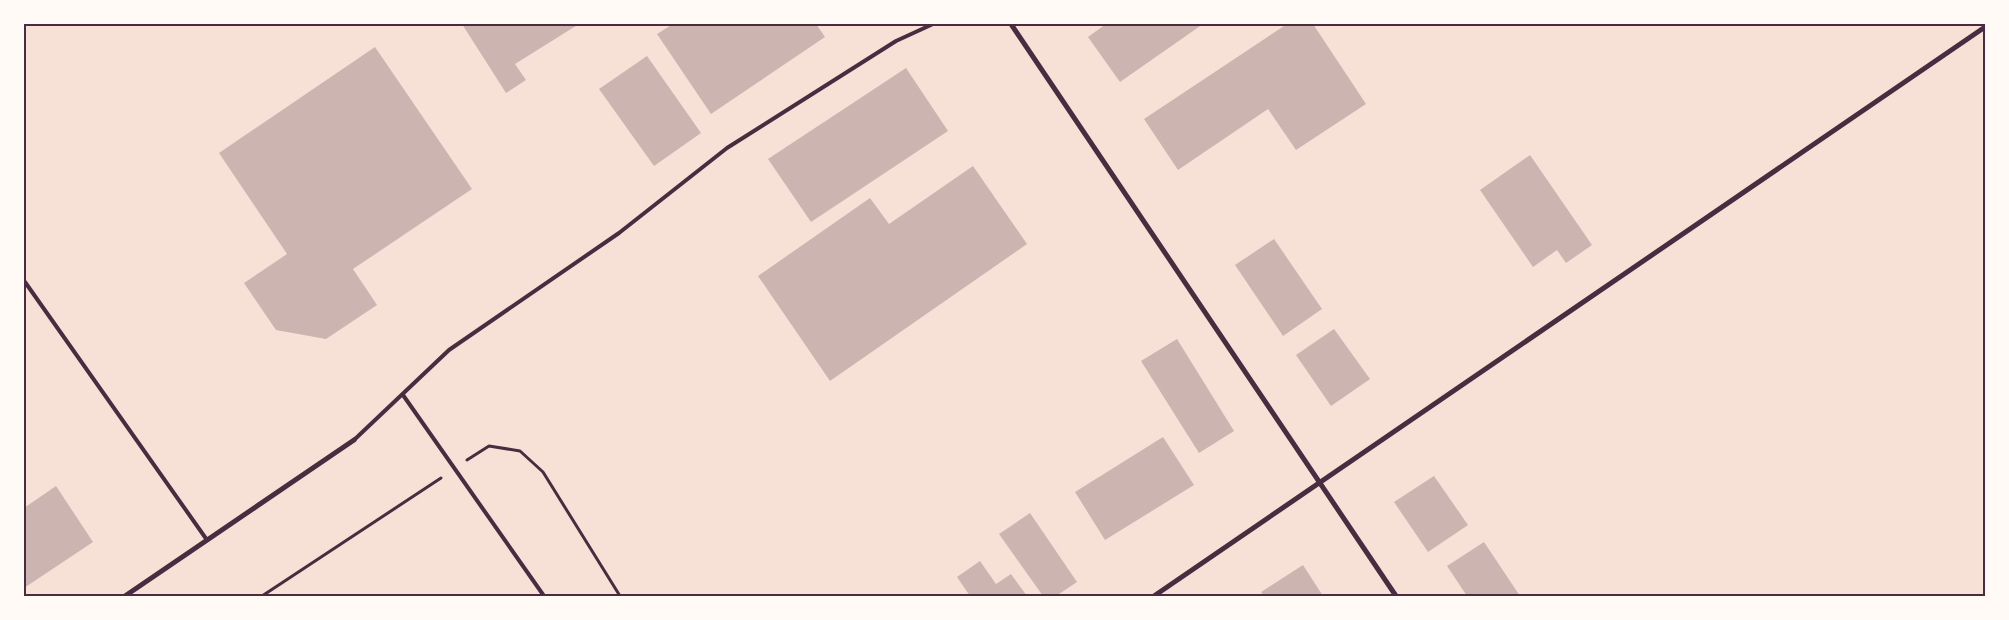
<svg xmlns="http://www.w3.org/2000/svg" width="2009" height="620" font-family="Overpass,sans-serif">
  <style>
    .building { fill: #ccb4b1 }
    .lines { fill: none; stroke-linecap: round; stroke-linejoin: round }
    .path { stroke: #4a2c40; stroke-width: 3 }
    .service { stroke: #4a2c40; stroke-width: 4 }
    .minor { stroke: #4a2c40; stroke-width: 5 }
    .neatline { fill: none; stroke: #4a2c40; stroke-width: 2 }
  </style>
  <rect width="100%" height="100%" fill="#f7e1d7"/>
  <g class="building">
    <polygon points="462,24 579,24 515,64 526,80 506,93"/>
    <polygon points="673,24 816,24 825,37 711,114 657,34"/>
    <polygon points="1106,24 1203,24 1120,82 1088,37"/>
    <polygon points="1287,24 1313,24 1366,104 1296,150 1268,109 1178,170 1144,119"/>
    <polygon points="375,47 472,189 353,269 377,305 326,339 276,330 244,283 287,254 219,153"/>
    <polygon points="647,56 701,133 654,166 599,89"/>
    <polygon points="906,68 948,131 811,222 768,159"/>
    <polygon points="1530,155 1592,245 1566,263 1557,250 1533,267 1480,190"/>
    <polygon points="973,166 1027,244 830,381 758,276 870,198 889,224"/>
    <polygon points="1274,239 1322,309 1283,336 1235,265"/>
    <polygon points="1334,329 1370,379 1331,406 1296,355"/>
    <polygon points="1177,339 1234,431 1199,453 1141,361"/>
    <polygon points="1163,437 1194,485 1105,540 1075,492"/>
    <polygon points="1434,476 1468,525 1428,552 1394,502"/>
    <polygon points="56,486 93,542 24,588 24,508"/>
    <polygon points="1030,513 1077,582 1056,596 1043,596 999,534"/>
    <polygon points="1484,542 1520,596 1467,596 1447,566"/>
    <polygon points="980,561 996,584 1011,574 1027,596 970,596 957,577"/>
    <polygon points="1303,565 1323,596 1264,596 1261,592"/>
  </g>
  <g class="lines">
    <g class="path">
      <polyline points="467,460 489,446 520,451 543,472 620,596"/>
      <polyline points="262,596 441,478"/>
    </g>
    <g class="service">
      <polyline points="25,282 207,540"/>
      <polyline points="403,395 544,596"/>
      <polyline points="354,440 449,350 619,233 727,148 896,41 933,24"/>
    </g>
    <g class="minor">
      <polyline points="1011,24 1396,596"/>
      <polyline points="125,596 354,440"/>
      <polyline points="1154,596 1985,27"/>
    </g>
  </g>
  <rect width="2009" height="620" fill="none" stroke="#fffaf5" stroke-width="50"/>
  <rect x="25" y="25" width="1959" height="570" class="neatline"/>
</svg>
